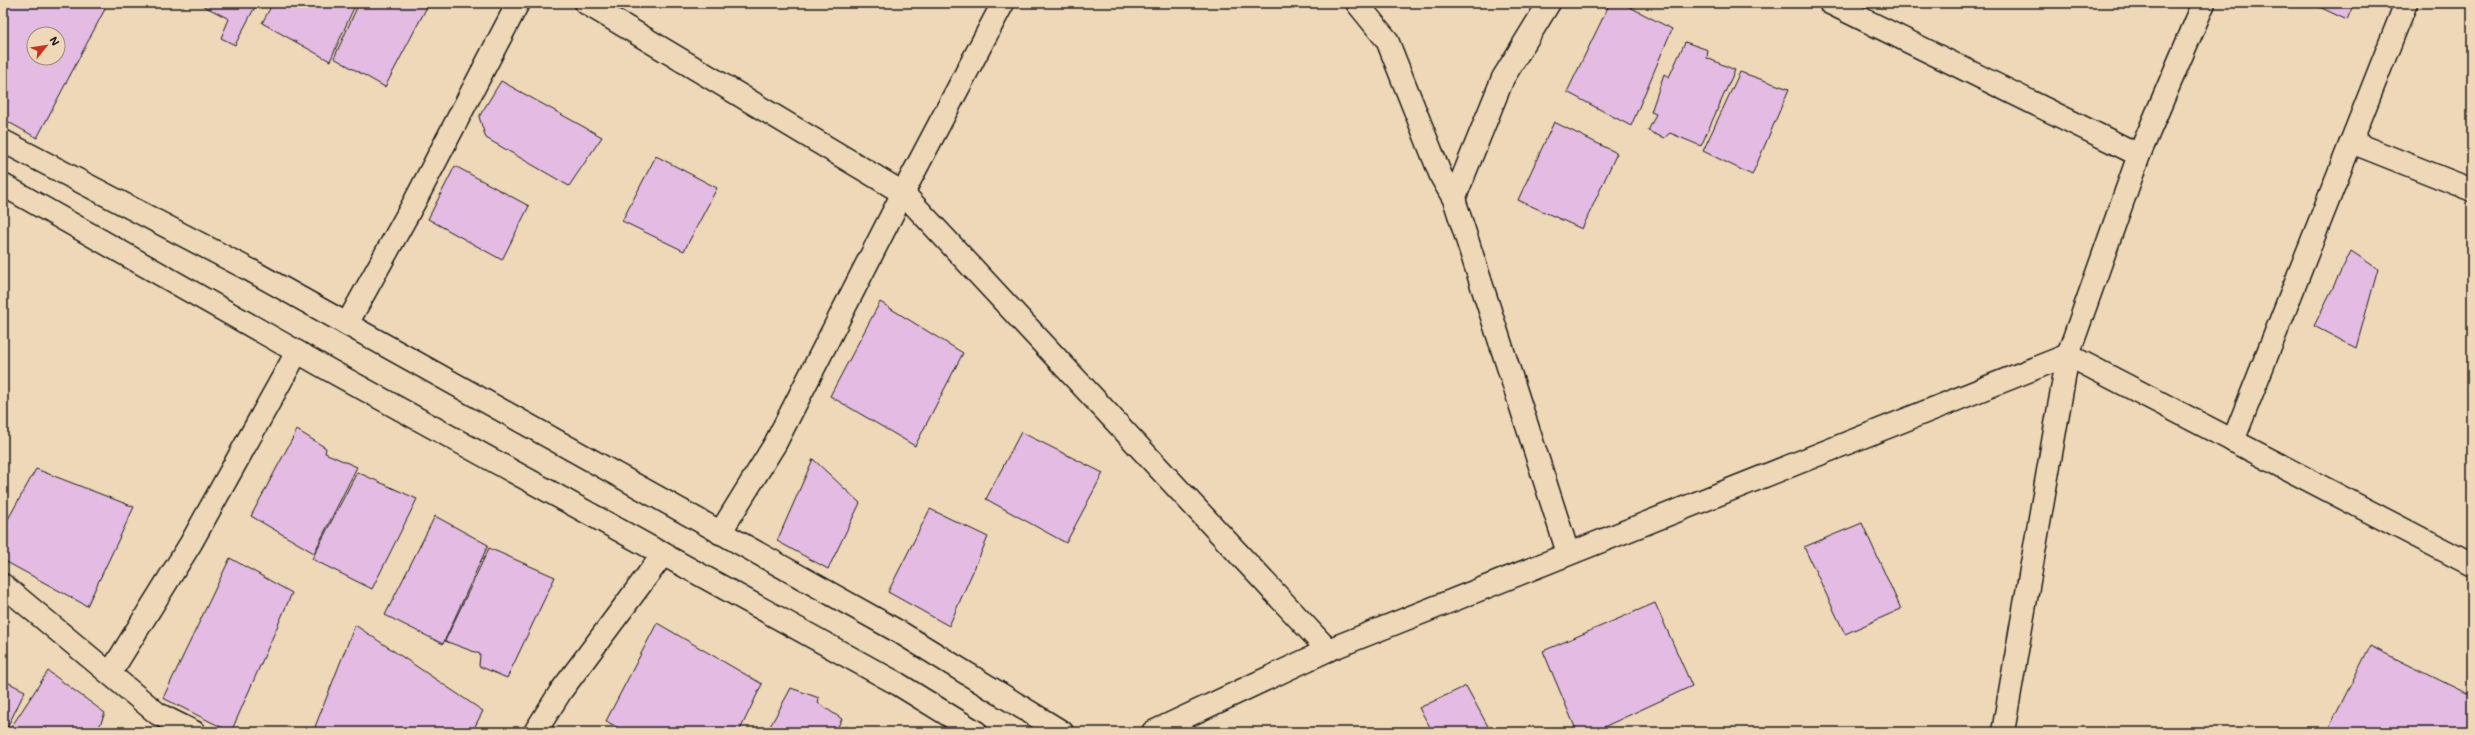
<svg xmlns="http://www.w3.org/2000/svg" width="2475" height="735" font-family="Mali,sans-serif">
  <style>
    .building { fill: #e3bbe3; stroke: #1c1c1c; fill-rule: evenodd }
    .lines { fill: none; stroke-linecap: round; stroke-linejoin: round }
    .minor-casing { stroke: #1c1c1c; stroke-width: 25 }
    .tertiary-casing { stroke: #1c1c1c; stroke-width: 25 }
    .minor { stroke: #eed8b7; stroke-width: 22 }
    .tertiary { stroke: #eed8b7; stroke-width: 22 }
  </style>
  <rect width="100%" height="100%" fill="#eed8b7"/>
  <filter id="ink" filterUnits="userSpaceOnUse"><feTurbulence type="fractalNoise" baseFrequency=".025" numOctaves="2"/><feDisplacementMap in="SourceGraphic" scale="8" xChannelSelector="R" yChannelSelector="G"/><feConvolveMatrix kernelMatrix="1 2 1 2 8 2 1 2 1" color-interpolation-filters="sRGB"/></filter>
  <g filter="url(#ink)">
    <g class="building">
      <path d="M3 3H92L105 9 37 138 3 119ZM34 34H58V58H34Z"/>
      <polygon points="198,3 257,3 235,45 221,38 229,19"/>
      <polygon points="273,3 356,3 330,61 262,23"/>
      <polygon points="359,3 429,3 385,87 334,58"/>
      <polygon points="1610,3 1622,3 1672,29 1631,126 1567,92"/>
      <polygon points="2311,3 2354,3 2347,20"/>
      <polygon points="1685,42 1708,50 1707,58 1735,70 1701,146 1670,133 1664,138 1648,131 1656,114 1651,112 1664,74 1669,77"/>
      <polygon points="1740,72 1789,89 1752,175 1703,151"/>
      <polygon points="501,81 602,137 569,186 486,138 479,117"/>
      <polygon points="1554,122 1617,153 1582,229 1518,200"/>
      <polygon points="656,156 717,188 684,251 622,221"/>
      <polygon points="455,166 529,206 502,260 428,219"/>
      <polygon points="2351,251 2378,269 2356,348 2314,326"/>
      <polygon points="880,302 963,353 915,446 830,396"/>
      <polygon points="297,430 326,448 325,453 357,467 314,553 251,516"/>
      <polygon points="1021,432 1103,473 1066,543 986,499"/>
      <polygon points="813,459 860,503 828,569 777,541"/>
      <polygon points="36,469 134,507 87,606 3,560 3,528"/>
      <polygon points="357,472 417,499 372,589 312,559"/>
      <polygon points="930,509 988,537 949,626 888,592"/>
      <polygon points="435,516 488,545 443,644 385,615"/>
      <polygon points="1862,523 1901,609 1845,634 1804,547"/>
      <polygon points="489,548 555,577 507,678 479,666 480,654 445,641"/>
      <polygon points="230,558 292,593 231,732 163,698"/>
      <polygon points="1655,603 1692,686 1593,732 1577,732 1543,651"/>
      <polygon points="657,623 762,684 739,732 626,732 606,721"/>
      <polygon points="355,625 483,711 472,732 313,732"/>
      <polygon points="2370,646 2472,696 2472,722 2467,732 2327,732"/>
      <polygon points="48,671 105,713 97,732 8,732"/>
      <polygon points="3,680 25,691 5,732 3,732"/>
      <polygon points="1466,686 1491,732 1433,732 1419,708"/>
      <polygon points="791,688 819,698 818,703 842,719 835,732 767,732"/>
      <polygon points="845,726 859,732 842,732"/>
    </g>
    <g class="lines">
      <g class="minor-casing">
        <g id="minor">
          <polyline points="586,3 903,193 1328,650"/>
          <polyline points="1357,3 1387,40 1441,176 1454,199 1568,553"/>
          <polyline points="1830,3 2139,155"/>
          <polyline points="2351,142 2472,190"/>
          <polyline points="1454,199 1503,78 1549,3"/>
          <polyline points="347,324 415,201 518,3"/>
          <polyline points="2233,441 2406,3"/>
          <polyline points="720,533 775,444 903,193 1003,3"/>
          <polyline points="3,585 158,714 194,732"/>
          <polyline points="111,672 191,543 297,352"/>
          <polyline points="535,732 561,691 664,553"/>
          <polyline points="1153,732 1328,650 2068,355 2472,565"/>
          <polyline points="2003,732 2068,355 2139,155 2204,3"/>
        </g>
      </g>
      <g class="tertiary-casing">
        <g id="tertiary">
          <polyline points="3,141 250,270 901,633 1062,732"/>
          <polyline points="3,185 331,371 898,684 976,732"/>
        </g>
      </g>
      <use href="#minor" class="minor"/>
      <use href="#tertiary" class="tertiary"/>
    </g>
  </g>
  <rect width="2475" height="735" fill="none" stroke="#eed8b7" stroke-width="16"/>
  <rect x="8" y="8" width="2459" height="719" fill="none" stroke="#1c1c1c" stroke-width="1.5" filter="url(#ink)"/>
  <g transform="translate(46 46) rotate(60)"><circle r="19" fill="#eed8b7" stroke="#9a8d79"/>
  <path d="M0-3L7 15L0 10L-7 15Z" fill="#c8321e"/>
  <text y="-6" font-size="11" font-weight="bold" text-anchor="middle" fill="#1c1c1c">N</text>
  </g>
</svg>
